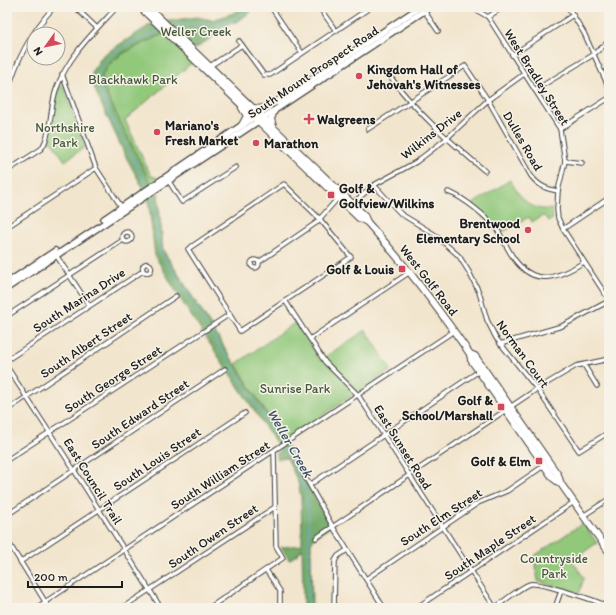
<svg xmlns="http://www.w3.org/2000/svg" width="616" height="615" font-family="Itim,sans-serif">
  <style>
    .green { fill: #91c87a; stroke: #56724b }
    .forest { fill: #74ac6a; stroke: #486443 }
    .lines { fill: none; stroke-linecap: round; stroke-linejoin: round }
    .stream { stroke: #75aae2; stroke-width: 1 }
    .street-casing { stroke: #3c3a37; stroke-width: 5.5 }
    .secondary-casing { stroke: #3c3a37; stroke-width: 8 }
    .primary-casing { stroke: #3c3a37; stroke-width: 8 }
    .street { stroke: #fff; stroke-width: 3.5 }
    .secondary { stroke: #fff; stroke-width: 5.5 }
    .primary { stroke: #fff; stroke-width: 6 }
    .poi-dot { fill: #d1495b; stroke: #f7f3e8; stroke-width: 1.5 }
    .labels { text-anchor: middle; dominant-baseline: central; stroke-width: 3; stroke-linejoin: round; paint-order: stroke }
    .park-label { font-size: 13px; fill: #45583d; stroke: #f7f3e8 }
    .poi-label { font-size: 13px; font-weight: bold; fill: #1c1c1c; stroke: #f7f3e8; text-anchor: start }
    .street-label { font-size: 13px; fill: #1c1c1c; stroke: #f7f3e8 }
    .water-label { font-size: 14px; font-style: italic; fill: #40556b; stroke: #f7f3e8 }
  </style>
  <rect width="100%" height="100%" fill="#f7f3e8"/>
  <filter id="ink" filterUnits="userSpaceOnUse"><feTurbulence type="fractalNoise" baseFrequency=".025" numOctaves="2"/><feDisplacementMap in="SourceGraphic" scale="8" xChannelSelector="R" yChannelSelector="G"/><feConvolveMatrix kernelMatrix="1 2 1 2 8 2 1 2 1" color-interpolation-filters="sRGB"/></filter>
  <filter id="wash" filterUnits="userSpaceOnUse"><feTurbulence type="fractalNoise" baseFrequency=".012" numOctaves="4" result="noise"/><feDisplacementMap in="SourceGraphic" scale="16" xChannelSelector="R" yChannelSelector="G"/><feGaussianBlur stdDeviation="0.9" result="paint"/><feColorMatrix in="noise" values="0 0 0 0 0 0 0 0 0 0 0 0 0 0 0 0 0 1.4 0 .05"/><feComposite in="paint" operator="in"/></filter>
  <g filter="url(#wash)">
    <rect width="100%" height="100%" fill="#f2e5cd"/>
    <g class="green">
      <path d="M163 34 193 62 125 120 151 176 156 177V181L151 184 104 89 102 75C115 51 141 47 163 34Z"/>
      <path d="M61 85 64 87 85 147 65 161 52 142 48 141C49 129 52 92 61 85Z"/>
      <path d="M510 180C521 198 529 211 552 209L553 219 549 221 545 217 542 216 532 222 529 217 501 233 471 205Z"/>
      <polygon points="296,322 320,360 366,330 391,370 284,441 236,364"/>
      <polygon points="583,523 597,543 572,560 584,578 579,594 538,581 534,556"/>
    </g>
    <polygon class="forest" points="242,7 257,7 237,22 223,26 213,37 195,49 163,34 123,53 112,61 102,75 104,89 151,184 158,192 163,250 290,451 329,524 329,528 314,538 311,543 312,608 303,608 302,548 298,554 289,560 281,547 302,545 301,498 298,482 287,458 277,459 277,453 280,449 186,308 155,256 148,197 127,159 97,95 92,81 92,71 103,55 153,23 197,17 212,20 234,13"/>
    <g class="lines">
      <g class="stream">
        <path d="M176 27C192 22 201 26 216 25 229 24 243 15 252 7"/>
        <polyline points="148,187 112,119 99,87 98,76 102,65 113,53 133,42 159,31"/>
        <polyline points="153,196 160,252 207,327"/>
        <polyline points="209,330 281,444"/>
        <polyline points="282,447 299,474 306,495 309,521 308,608"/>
      </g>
    </g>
  </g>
  <g filter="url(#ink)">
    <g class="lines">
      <g class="street-casing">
        <g id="street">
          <polyline points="75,7 97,28"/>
          <polyline points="271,7 302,53"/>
          <polyline points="319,7 336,31"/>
          <polyline points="568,7 584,33 609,88"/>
          <polyline points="473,8 488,17 560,129 565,161 558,191 557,209 558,218 563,229 609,300"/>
          <polyline points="423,9 438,31"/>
          <polyline points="488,17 503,7"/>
          <polyline points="239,41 264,75 270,75 371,7"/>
          <polyline points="512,55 573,15"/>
          <polyline points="210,66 242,45"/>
          <polyline points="62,74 96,168 122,208"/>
          <path d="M392 79C419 115 451 142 485 171"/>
          <polyline points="535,90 593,55 609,41"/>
          <path d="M7 95C15 63 31 32 54 7"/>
          <path d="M368 129 465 66 488 100 531 176C539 186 546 189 558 191"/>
          <polyline points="560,129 609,98"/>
          <polyline points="565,161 582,163"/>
          <path d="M7 171 41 149C51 137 50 107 56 90 68 56 93 33 117 7"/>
          <polyline points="168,180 182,202 236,167"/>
          <polygon points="284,184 319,218 351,257 240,331 188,249"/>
          <polyline points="374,185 401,214 434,234 459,256 469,272 479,292 487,320 496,338 537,389 579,451 609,432"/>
          <path d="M448 192C462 196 489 218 498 231 504 240 508 251 515 260 536 288 560 277 584 262"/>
          <polyline points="352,204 374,185 416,162 446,139 488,100 524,74"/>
          <polyline points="7,227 96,168"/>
          <polyline points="563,229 609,198"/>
          <circle cx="127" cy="237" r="5"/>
          <polyline points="56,255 89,305"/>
          <circle cx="255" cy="264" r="4"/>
          <polyline points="259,262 316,223 338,198"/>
          <circle cx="147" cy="268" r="4.5"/>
          <polyline points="286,302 325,362 358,395 495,608"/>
          <polyline points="7,316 123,240"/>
          <polyline points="310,339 410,272"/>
          <polyline points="500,344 562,326 609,301"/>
          <polyline points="7,360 143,271"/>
          <polyline points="584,365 597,386"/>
          <polyline points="7,367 74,470 161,608"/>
          <polyline points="7,410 176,296"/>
          <polyline points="7,460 230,314"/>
          <polyline points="304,475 333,527 384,608"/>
          <polyline points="311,484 479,371"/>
          <polyline points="7,515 225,369"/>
          <polyline points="583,516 609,499"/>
          <polyline points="316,538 537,389 576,366 609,359"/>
          <polyline points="7,540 49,608"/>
          <polyline points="20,562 245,413"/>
          <polyline points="266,570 280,591 280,608"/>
          <polyline points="366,579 478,503 507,491 545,465"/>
          <polyline points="36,608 454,331"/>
          <polyline points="122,608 275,507"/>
          <polyline points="209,608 283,558 276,546 274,452"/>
          <polyline points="334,608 335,561 338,556 347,550"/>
          <polyline points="416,608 574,502"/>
          <path d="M495 608C501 603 524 585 530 584 538 582 604 602 609 608"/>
          <polyline points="555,608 561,591"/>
        </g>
      </g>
      <g class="secondary-casing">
        <g id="secondary">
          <polyline points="278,102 420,7"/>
          <polyline points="104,219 269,107"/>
          <polyline points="7,283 55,251"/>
          <polyline points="7,288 430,7"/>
        </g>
      </g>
      <g class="primary-casing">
        <g id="primary">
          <polyline points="140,7 359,218 367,222"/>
          <path d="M148 7 364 215 367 222C405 264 438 308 470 354L471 360 553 478 561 484 609 552"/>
          <polyline points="254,108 261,109 282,99"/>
          <polyline points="242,125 247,116 242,108"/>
          <polyline points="273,126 271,119 274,111"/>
          <polyline points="470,354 475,356 558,475 561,484"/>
        </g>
      </g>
      <use href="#street" class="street"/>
      <use href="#secondary" class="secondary"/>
      <use href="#primary" class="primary"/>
    </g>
  </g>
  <g class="poi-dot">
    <circle cx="359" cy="76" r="4"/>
    <path d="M307 113h4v4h4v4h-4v4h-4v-4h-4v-4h4z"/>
    <circle cx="157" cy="132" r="4"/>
    <circle cx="256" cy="143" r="4"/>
    <rect x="327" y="191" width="8" height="8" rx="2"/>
    <circle cx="528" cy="230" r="4"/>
    <rect x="398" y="265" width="8" height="8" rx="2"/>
    <rect x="497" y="403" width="8" height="8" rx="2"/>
    <rect x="535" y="457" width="8" height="8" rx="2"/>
  </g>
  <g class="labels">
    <g class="park-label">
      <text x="196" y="31">Weller Creek</text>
      <text x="133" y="79">Blackhawk Park</text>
      <text x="65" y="127">Northshire<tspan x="65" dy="15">Park</tspan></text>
      <text x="295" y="388">Sunrise Park</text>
      <text x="554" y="558">Countryside<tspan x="554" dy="15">Park</tspan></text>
    </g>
    <g class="poi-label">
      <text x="367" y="69">Kingdom Hall of<tspan x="367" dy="15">Jehovah's Witnesses</tspan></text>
      <text x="317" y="119">Walgreens</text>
      <text x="165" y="125">Mariano's<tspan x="165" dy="15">Fresh Market</tspan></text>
      <text x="264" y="143">Marathon</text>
      <text x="339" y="188">Golf &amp;<tspan x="339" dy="15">Golfview/Wilkins</tspan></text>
      <text x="520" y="223" text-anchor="end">Brentwood<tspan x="520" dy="15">Elementary School</tspan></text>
      <text x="394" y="269" text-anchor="end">Golf &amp; Louis</text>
      <text x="493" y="400" text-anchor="end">Golf &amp;<tspan x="493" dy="15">School/Marshall</tspan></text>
      <text x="531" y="461" text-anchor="end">Golf &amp; Elm</text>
    </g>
    <g class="street-label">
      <text transform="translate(313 72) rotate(-34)">South Mount Prospect Road</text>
      <text transform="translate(537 77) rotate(58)">West Bradley Street</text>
      <text transform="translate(431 134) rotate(-38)">Wilkins Drive</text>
      <text transform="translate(523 141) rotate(60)">Dulles Road</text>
      <text transform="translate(429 280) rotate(52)">West Golf Road</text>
      <text transform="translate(79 300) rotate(-33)">South Marina Drive</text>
      <text transform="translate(86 345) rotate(-34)">South Albert Street</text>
      <text transform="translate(523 354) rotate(54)">Norman Court</text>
      <text transform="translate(113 379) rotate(-33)">South George Street</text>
      <text transform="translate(140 414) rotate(-34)">South Edward Street</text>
      <text transform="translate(403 447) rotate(58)">East Sunset Road</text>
      <text transform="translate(157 459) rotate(-34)">South Louis Street</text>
      <text transform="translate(220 475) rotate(-33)">South William Street</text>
      <text transform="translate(93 481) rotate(58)">East Council Trail</text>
      <text transform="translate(441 517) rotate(-33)">South Elm Street</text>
      <text transform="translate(213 536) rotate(-34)">South Owen Street</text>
      <text transform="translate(490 547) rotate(-34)">South Maple Street</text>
    </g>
    <g class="water-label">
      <text transform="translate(290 443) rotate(60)">Weller Creek</text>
    </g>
  </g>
  <rect width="616" height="615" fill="none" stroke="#f7f3e8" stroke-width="24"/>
  <g transform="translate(46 46) rotate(237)"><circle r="19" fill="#f7f3e8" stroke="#9f9d96"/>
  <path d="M0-3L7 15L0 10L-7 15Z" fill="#d1495b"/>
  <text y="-6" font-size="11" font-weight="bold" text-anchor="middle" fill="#1c1c1c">N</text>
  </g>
  <path d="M28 581v6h94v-6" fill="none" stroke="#1c1c1c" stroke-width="2"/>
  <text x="34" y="581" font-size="12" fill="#1c1c1c" stroke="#f7f3e8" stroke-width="3" paint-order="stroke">200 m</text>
</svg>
